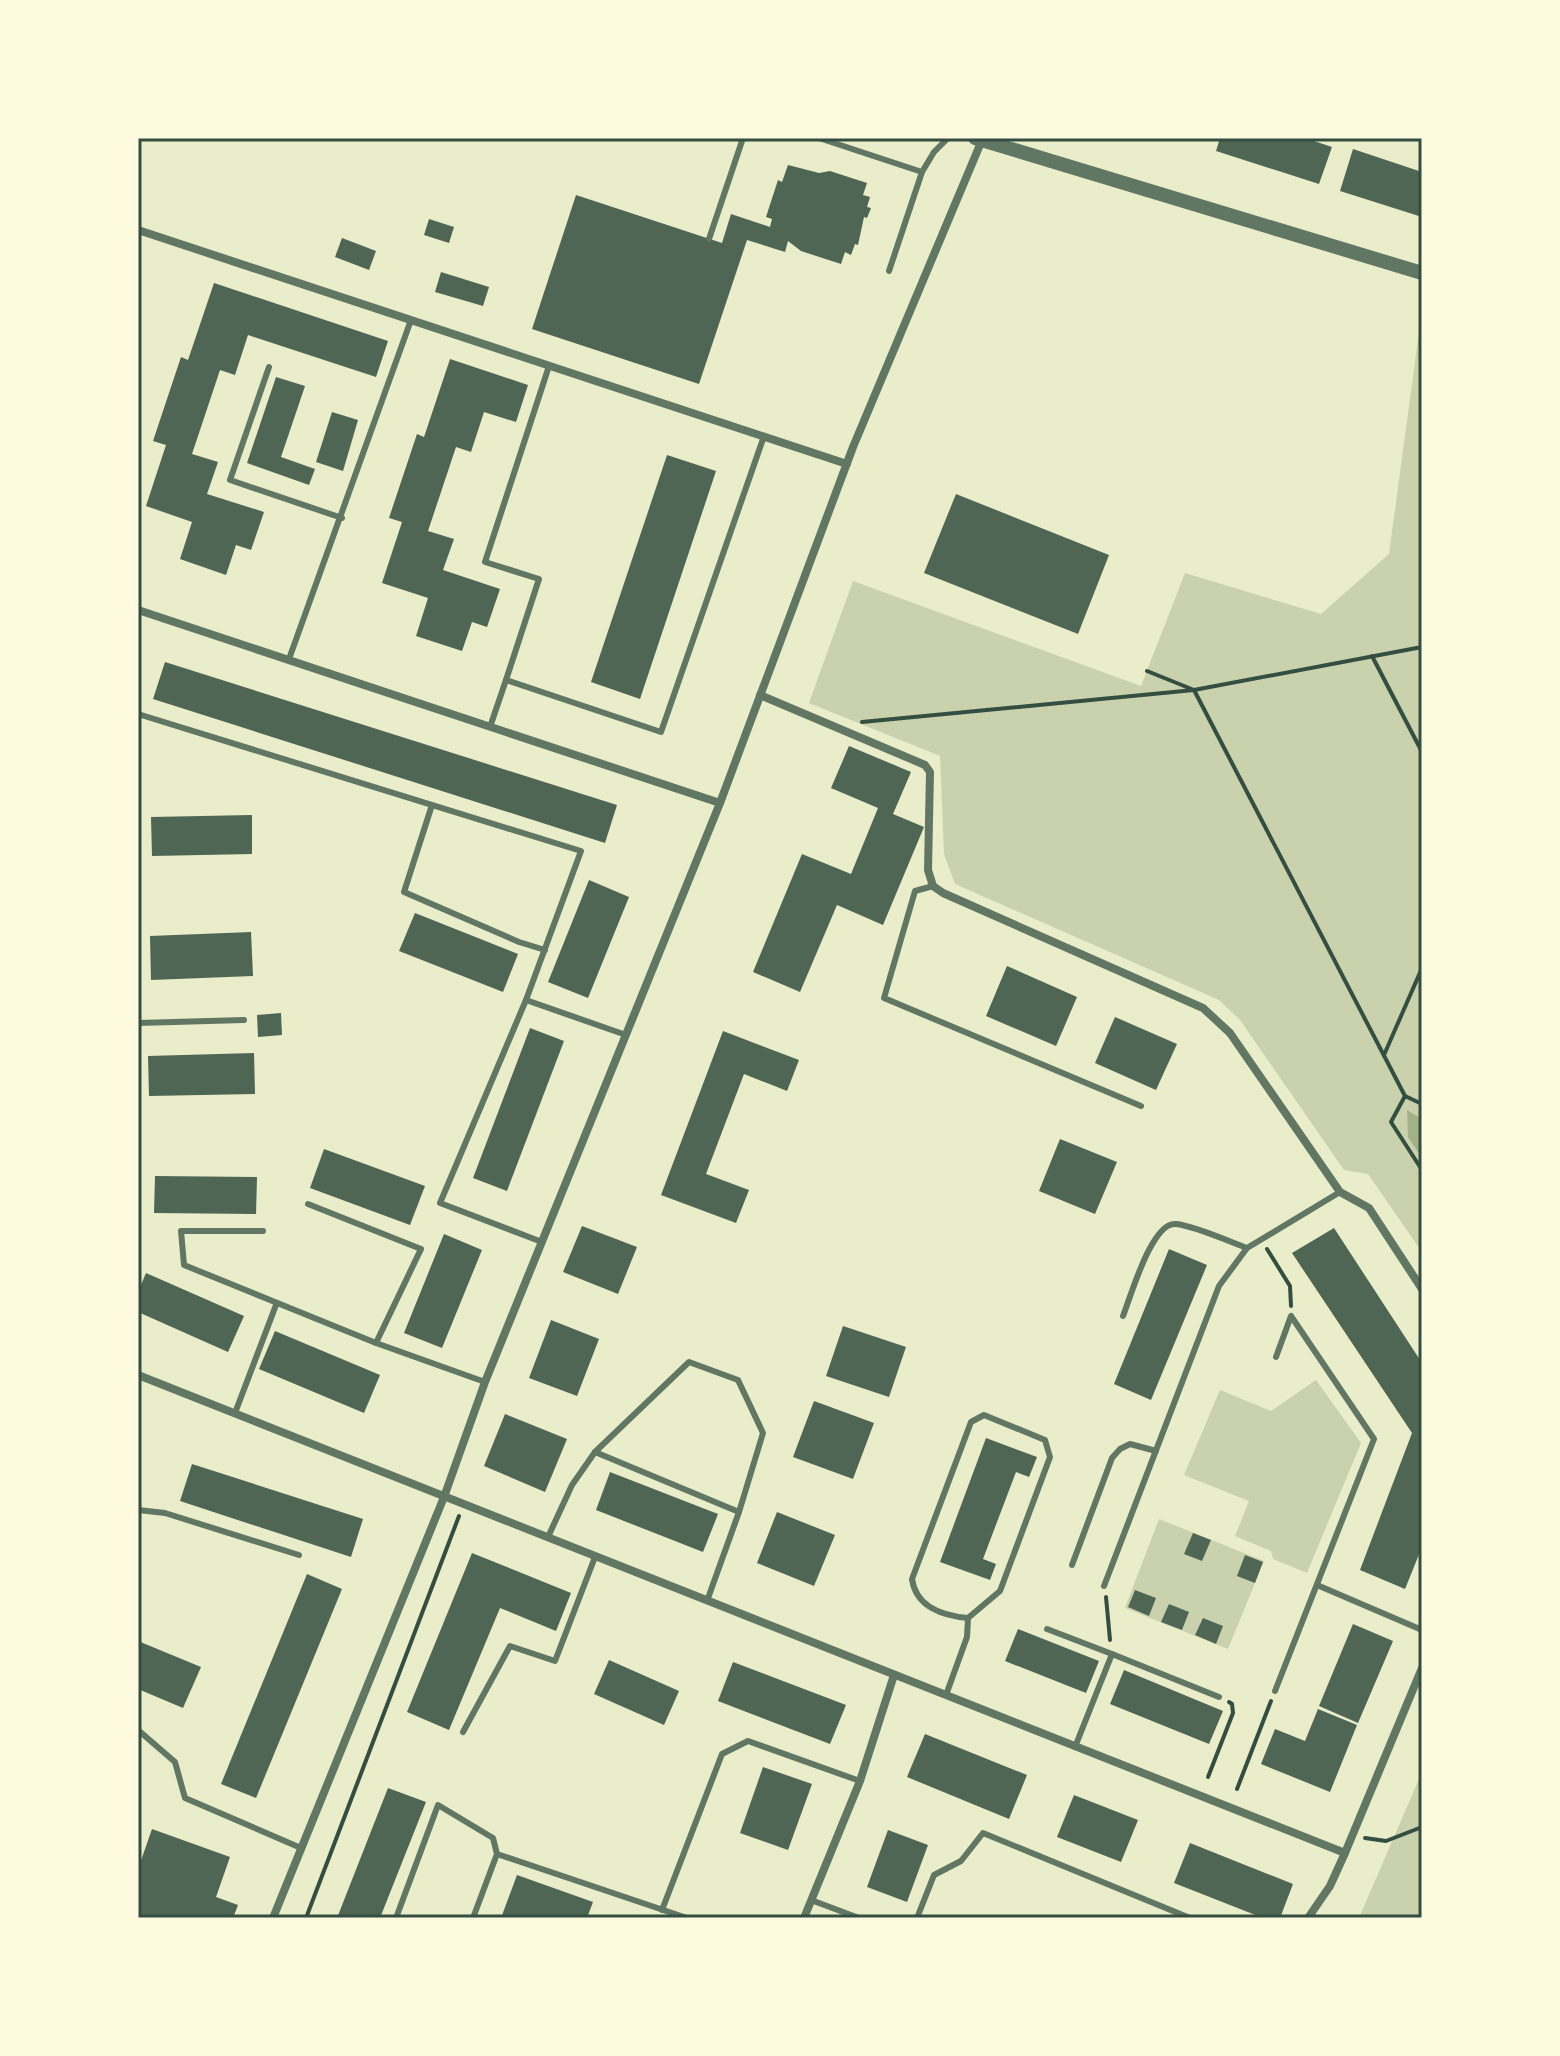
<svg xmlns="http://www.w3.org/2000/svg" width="1560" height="2056" font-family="'Source Sans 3',sans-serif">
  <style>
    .green { fill: #cad2ad }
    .water { fill: #a3b18a }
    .building { fill: #4f6655 }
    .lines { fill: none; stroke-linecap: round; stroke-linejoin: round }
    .path { stroke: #344e41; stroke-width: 4 }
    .service { stroke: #617663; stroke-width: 6 }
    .minor { stroke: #617663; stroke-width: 8 }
    .tertiary { stroke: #617663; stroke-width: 14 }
    .neatline { fill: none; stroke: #344e41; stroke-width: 3 }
  </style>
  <rect width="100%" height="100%" fill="#e9edc9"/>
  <g class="green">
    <polygon points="1422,310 1422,1252 1368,1174 1344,1170 1240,1020 1219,1000 955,884 944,854 940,756 809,703 853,581 1141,686 1185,573 1321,614 1389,554"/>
    <polygon points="1316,1380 1361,1443 1307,1573 1273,1559 1271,1551 1235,1536 1249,1501 1184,1475 1220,1390 1271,1411"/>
    <polygon points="1159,1519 1264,1561 1228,1649 1125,1608"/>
    <polygon points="1422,1772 1422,1918 1359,1918"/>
  </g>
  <polygon class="water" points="1407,1110 1422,1119 1422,1158 1408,1137"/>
  <g class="building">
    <polygon points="1220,138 1305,138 1332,147 1319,184 1216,151"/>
    <polygon points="1353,149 1422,172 1422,217 1340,191"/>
    <polygon points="788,165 819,173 830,171 867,183 863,195 870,197 867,207 871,208 867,218 864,217 858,245 855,244 851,255 845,252 841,264 801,251 788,241 785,252 747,240 699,384 532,329 576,195 722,243 731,214 770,227 772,219 766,217 778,180 782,182"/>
    <polygon points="429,219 454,227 449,243 424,235"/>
    <polygon points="342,238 376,251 369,270 335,257"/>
    <polygon points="441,272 489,287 483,306 435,292"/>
    <polygon points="214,283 388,341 376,377 248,335 235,375 220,370 192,454 218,462 207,494 264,512 251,550 236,545 226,575 180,559 192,522 146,506 166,445 153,441 181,357 188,360"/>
    <polygon points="450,359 528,385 516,422 484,412 471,452 456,447 428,531 454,539 443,570 500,589 487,627 472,622 462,651 416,636 428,598 382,583 402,522 389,518 417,434 424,437"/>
    <polygon points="276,377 305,386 281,457 315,469 309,485 247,463"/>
    <polygon points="332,412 358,420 343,471 316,462"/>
    <polygon points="667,455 716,471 640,699 591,682"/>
    <polygon points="956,494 1109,555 1078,634 924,573"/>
    <polygon points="165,662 617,805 605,843 153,699"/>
    <polygon points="849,746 911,772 893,814 924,827 883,925 837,905 800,992 753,972 802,854 851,874 878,808 831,788"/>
    <polygon points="252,815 252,854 152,856 151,817"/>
    <polygon points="589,880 629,897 588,998 548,982"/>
    <polygon points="415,913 518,954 503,992 399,951"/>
    <polygon points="251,932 253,976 151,980 150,936"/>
    <polygon points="1007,966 1077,997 1056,1046 986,1016"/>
    <polygon points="281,1013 282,1035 258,1037 257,1015"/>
    <polygon points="1115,1017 1177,1044 1156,1090 1095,1063"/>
    <polygon points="530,1028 564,1041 507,1191 473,1178"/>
    <polygon points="723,1031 799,1060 787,1091 744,1074 706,1174 749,1190 736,1223 661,1195"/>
    <polygon points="254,1053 255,1094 149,1096 148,1056"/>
    <polygon points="1060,1139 1117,1162 1095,1214 1039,1191"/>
    <polygon points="324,1149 425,1186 410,1225 310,1188"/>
    <polygon points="155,1176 257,1177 256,1214 154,1213"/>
    <polygon points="582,1226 637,1247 618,1294 563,1272"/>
    <polygon points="1334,1228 1422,1363 1422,1547 1405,1589 1360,1570 1412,1433 1292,1253"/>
    <polygon points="444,1234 482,1250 442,1348 404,1333"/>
    <polygon points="1169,1249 1207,1265 1151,1400 1114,1384"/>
    <polygon points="146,1273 244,1316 228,1352 138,1312 138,1292"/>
    <polygon points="551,1320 599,1339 577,1396 529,1378"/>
    <polygon points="843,1326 906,1347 889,1397 826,1376"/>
    <polygon points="275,1331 380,1375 364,1413 259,1369"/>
    <polygon points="814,1401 874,1423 853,1479 793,1457"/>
    <polygon points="505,1414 567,1439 545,1492 484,1466"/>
    <polygon points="986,1438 1037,1457 1029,1477 1016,1472 983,1559 996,1564 990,1580 940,1562"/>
    <polygon points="192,1464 363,1519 351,1557 180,1501"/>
    <polygon points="610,1472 718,1514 703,1552 596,1510"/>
    <polygon points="777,1512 835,1535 814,1586 757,1563"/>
    <polygon points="1193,1533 1211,1540 1202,1561 1184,1554"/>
    <polygon points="472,1553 571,1593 556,1631 500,1608 449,1730 407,1712"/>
    <polygon points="1245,1555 1263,1562 1255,1583 1237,1576"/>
    <polygon points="307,1574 342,1589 256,1798 221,1784"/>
    <polygon points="1135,1590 1156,1598 1149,1616 1128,1607"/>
    <polygon points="1169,1604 1189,1612 1182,1630 1161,1622"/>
    <polygon points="1203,1618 1223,1626 1216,1644 1195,1635"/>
    <polygon points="1353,1624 1393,1641 1358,1723 1319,1706"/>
    <polygon points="1018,1629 1099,1661 1086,1693 1005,1661"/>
    <polygon points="138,1641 201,1667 183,1708 138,1689"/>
    <polygon points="609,1660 679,1691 664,1725 594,1694"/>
    <polygon points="733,1662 846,1705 830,1744 718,1701"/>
    <polygon points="1124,1670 1223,1711 1209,1744 1110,1704"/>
    <polygon points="1318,1709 1357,1725 1330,1792 1261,1764 1275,1729 1305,1741"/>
    <polygon points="925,1734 1027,1775 1009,1819 907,1777"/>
    <polygon points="763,1767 812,1784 788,1850 740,1833"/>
    <polygon points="388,1788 426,1802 380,1918 337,1918"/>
    <polygon points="1074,1795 1138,1820 1121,1862 1057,1837"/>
    <polygon points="152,1829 230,1857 216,1897 238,1905 233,1918 138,1918 138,1869"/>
    <polygon points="888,1830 928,1845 907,1902 867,1887"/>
    <polygon points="1190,1843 1293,1884 1280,1918 1263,1918 1174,1883"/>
    <polygon points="517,1875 593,1902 587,1918 501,1918"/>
  </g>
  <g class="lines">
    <g class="path">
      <polyline points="1372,656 1422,752"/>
      <polyline points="1147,671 1194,690 1405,1096"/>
      <polyline points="862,722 1194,690 1422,647"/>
      <polyline points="1384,1055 1422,968"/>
      <polyline points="1422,1104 1405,1096 1391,1122 1422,1170"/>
      <polyline points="1267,1249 1290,1286 1291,1306"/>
      <polyline points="1106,1597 1110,1640"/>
      <polyline points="1208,1777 1233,1713 1232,1704 1229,1702"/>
      <polyline points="1237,1789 1271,1701"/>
      <polyline points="1365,1838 1386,1841 1422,1827"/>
      <polyline points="306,1918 459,1516"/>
    </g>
    <g class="service">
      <polyline points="819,138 922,172 889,271"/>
      <polyline points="922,172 934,152 948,138"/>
      <polyline points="709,239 743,138"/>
      <polyline points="549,366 485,562 539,579 506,680 661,732 764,436"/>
      <polyline points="269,367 230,480 342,518"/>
      <polyline points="289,659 411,320"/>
      <polyline points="138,714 581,851 526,1000"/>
      <polyline points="490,727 506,680"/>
      <polyline points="432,805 404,892 519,942 545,950"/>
      <polyline points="933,886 915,891 884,998 1141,1106"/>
      <polyline points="138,1023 244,1020"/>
      <polyline points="263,1231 181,1231 184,1265 376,1343 421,1249 308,1204"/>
      <polyline points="542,1242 440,1203 526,1000 626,1035"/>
      <path d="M1123 1316C1131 1296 1152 1221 1176 1224 1195 1226 1228 1241 1247 1248"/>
      <polyline points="376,1343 485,1382"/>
      <polyline points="235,1413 276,1305"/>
      <polyline points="595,1452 689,1362 738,1380 763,1433 739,1512"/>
      <polyline points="138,1510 165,1513 299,1555"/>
      <polyline points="548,1537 572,1485 595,1452 739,1512 707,1601"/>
      <polyline points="1072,1565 1112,1458 1120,1449 1130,1444 1156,1451"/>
      <polyline points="1317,1585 1422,1630"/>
      <polyline points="1104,1586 1219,1286 1247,1248 1340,1192"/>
      <polyline points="1047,1629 1112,1654 1075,1747"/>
      <polyline points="1112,1654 1219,1697"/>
      <polyline points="1275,1691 1374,1439 1291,1316 1276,1357"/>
      <path d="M946 1695 967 1637 968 1618 1000 1591 1050 1457 1045 1440 984 1415 971 1422 912 1579C916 1607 943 1616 968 1618"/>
      <polyline points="138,1730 175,1762 185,1798 301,1848"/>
      <polyline points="463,1732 510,1646 555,1661 595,1557"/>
      <polyline points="811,1900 859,1918"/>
      <polyline points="662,1910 722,1754 748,1741 860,1781"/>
      <polyline points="396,1918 438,1805 493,1838 497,1854 687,1918"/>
      <polyline points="473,1918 497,1854"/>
      <polyline points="917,1918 934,1875 961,1861 983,1833 1190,1918"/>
    </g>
    <g class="minor">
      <polyline points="138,230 847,464"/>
      <polyline points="138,610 720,803"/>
      <polyline points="760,695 925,765 930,772 928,870 933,886 943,893 1203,1008 1230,1033 1340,1192 1369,1208 1422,1289"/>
      <polyline points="138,1375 1345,1853"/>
      <polyline points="273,1918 444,1497 485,1382 720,803 853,447 982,140"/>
      <polyline points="804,1918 860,1781 894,1675"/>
      <polyline points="1308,1918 1330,1886 1345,1853 1422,1668"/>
    </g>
    <polyline class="tertiary" points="975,138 1422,273"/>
  </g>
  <rect width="1560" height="2056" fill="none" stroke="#fefae0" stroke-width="280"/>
  <rect x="140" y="140" width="1280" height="1776" class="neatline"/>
</svg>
